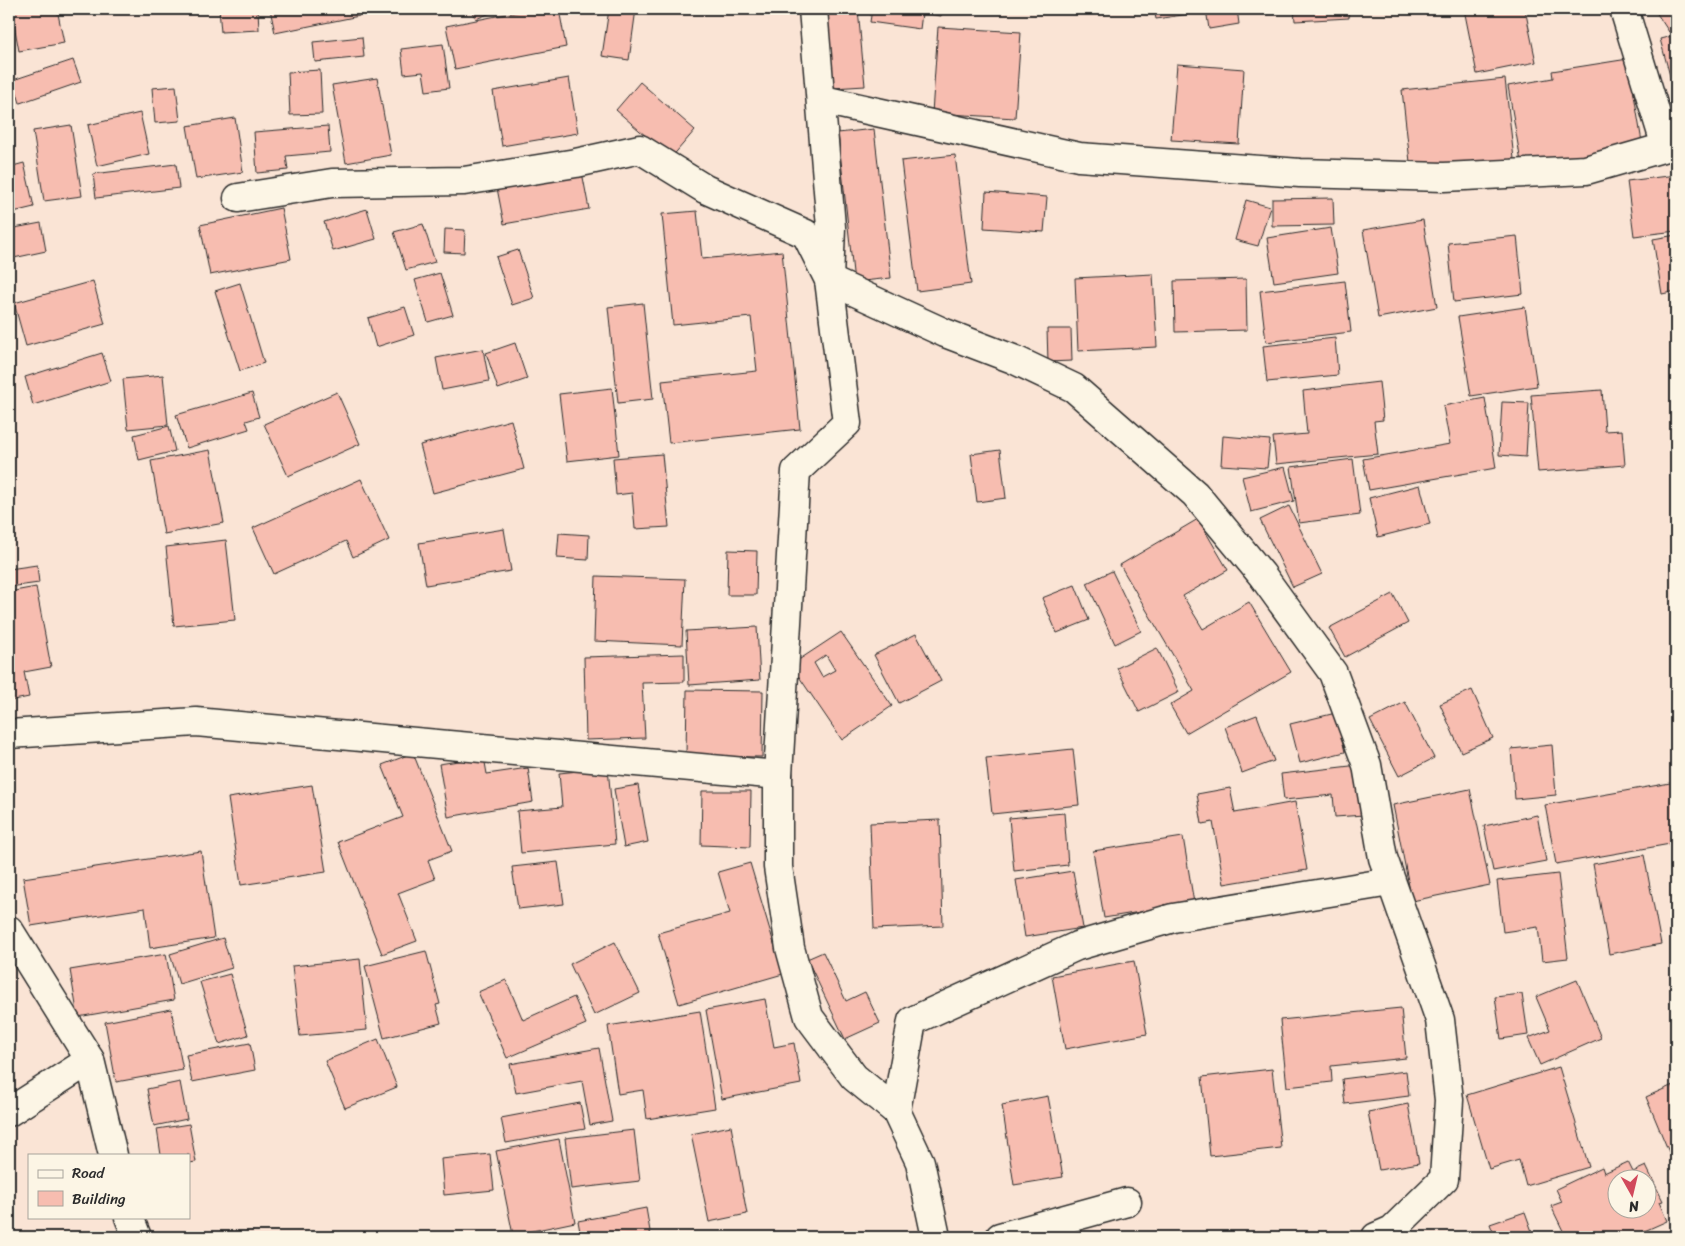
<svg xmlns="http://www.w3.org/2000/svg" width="1685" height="1246" font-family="Sriracha,sans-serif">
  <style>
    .building { fill: #f7bdb0; stroke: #2b2b2b; fill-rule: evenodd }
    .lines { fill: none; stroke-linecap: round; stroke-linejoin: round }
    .street-casing { stroke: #2b2b2b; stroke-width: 31 }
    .street { stroke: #fcf5e5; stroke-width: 28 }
  </style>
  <rect width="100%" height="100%" fill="#fae4d5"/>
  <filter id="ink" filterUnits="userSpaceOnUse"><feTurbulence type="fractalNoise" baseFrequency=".02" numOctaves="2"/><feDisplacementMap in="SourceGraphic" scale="10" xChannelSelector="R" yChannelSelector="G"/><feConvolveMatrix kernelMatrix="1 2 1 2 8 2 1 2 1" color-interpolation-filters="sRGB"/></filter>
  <g filter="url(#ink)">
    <g class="building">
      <polygon points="11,9 57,9 64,43 19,51"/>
      <polygon points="219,9 258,9 259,30 221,32"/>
      <polygon points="270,9 357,9 359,16 275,33"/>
      <polygon points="388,9 421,9 389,15"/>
      <polygon points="472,9 500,9 476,19"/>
      <polygon points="532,9 559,9 566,47 455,69 446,26"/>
      <polygon points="609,9 636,9 629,60 602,56"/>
      <polygon points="825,9 858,9 865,86 833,88"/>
      <polygon points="872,9 943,9 941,16 922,13 920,29 870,22"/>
      <polygon points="1154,9 1201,9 1202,12 1156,19"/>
      <polygon points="1206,9 1237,9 1239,24 1209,29"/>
      <polygon points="1294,9 1348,9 1349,18 1295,21"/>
      <polygon points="1464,9 1525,9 1536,62 1477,74"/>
      <polygon points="1660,9 1676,9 1676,27 1669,32 1656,12"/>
      <polygon points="938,27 1021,32 1015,118 932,113"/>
      <polygon points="1676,35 1676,98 1660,39"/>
      <polygon points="362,37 364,57 315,62 313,42"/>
      <polygon points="443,44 449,88 426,91 423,72 404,74 401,49"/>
      <polygon points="1628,59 1643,148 1522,168 1508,86 1553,78 1552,71"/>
      <polygon points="73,60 81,82 20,103 13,80"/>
      <polygon points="1177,64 1244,69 1239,144 1171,140"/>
      <polygon points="320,70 322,114 290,115 288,72"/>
      <polygon points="377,78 391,155 346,163 332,85"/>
      <polygon points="569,78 578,133 502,146 493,91"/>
      <polygon points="1505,79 1514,159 1411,171 1402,90"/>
      <polygon points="640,82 695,130 671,158 616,110"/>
      <polygon points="176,86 180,121 155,123 152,88"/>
      <polygon points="140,113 149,154 97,166 88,125"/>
      <polygon points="235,118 243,172 196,179 187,126"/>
      <polygon points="71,125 82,196 44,201 33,131"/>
      <polygon points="328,126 330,152 286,156 288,170 257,173 254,132"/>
      <polygon points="9,127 14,152 9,153"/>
      <polygon points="874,129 891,278 854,282 838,133"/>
      <polygon points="955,155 971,284 917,291 901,161"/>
      <polygon points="24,163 34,207 9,213 9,167"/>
      <polygon points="176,164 179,188 96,198 93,174"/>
      <polygon points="582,172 589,209 504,224 497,188"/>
      <polygon points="1676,175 1676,231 1634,236 1627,181"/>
      <polygon points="986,192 1047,197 1044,232 984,228"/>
      <polygon points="1333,198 1334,225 1272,226 1272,199"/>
      <polygon points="1246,200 1270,207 1258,246 1235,240"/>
      <polygon points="281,208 291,259 210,275 200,225"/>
      <polygon points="367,209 376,239 333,251 324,222"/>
      <polygon points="697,211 702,259 782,251 800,429 669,443 662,381 757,371 751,317 673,325 662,214"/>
      <polygon points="1423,220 1437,307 1378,318 1363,230"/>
      <polygon points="41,223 46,251 9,259 9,229"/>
      <polygon points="423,224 435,262 406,270 394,232"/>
      <polygon points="1331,228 1338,273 1274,282 1267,238"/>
      <polygon points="445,229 465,230 464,253 444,252"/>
      <polygon points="1676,235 1676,291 1662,294 1653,239"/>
      <polygon points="1517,236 1523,294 1454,302 1448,243"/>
      <polygon points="518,250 534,298 512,305 496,257"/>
      <polygon points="440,273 453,315 428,322 415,280"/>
      <polygon points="1153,274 1157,347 1078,351 1075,278"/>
      <polygon points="1246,279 1247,330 1175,332 1174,281"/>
      <polygon points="93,281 105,324 26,346 14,303"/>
      <polygon points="1345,281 1351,332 1266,342 1260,291"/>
      <polygon points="240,283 264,363 240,371 215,291"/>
      <polygon points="643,303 653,399 618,403 608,307"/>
      <polygon points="405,307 414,335 376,347 368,318"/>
      <polygon points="1525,307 1537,386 1471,396 1458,317"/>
      <polygon points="1047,329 1071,329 1072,361 1048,362"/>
      <polygon points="1335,338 1338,375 1267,382 1263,346"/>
      <polygon points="515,343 527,379 498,389 486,353"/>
      <polygon points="483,349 489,381 442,390 436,358"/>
      <polygon points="102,353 111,381 33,405 25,377"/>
      <polygon points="163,375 168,425 128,429 123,379"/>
      <polygon points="1379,382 1383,420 1374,421 1378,454 1276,464 1273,437 1307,434 1303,391"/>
      <polygon points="612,388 619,455 567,461 559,394"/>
      <polygon points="1602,390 1605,431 1622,430 1625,465 1538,472 1531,395"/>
      <polygon points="337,392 360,444 288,476 264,424"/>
      <polygon points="252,393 259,417 246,421 249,429 187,448 176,415"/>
      <polygon points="1485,398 1496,468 1369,490 1363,459 1450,444 1443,406"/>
      <polygon points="1502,402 1529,403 1526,457 1499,455"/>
      <polygon points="511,420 524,469 433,493 420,445"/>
      <polygon points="169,426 175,451 139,460 134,435"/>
      <polygon points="1223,436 1270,440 1267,468 1221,465"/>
      <polygon points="210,450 224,523 164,534 151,461"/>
      <polygon points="1000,450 1006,498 977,502 971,454"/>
      <polygon points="662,454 669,527 635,529 632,493 616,495 613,458"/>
      <polygon points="1353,459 1360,515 1299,523 1291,467"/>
      <polygon points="1285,467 1294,501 1251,512 1242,477"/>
      <polygon points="361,479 389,540 353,557 346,541 274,574 253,528"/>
      <polygon points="1420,485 1430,524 1378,537 1369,498"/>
      <polygon points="1289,506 1322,574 1293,587 1260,520"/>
      <polygon points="1198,519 1228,570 1183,596 1203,629 1249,602 1291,672 1186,733 1170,705 1194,691 1120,565"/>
      <polygon points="504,529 511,571 426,585 419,543"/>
      <polygon points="559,533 589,535 588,560 557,558"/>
      <polygon points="226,540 235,620 174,626 166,547"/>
      <polygon points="728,550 757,551 756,595 727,595"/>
      <polygon points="37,565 39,583 9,587 9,569"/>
      <polygon points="1112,571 1141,631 1115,644 1087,583"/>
      <polygon points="596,576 685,579 682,645 594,641"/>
      <polygon points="1075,585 1089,620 1057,633 1042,598"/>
      <polygon points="36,587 51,667 24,672 29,697 9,701 9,592"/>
      <polygon points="1393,594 1408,623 1345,657 1329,628"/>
      <polygon points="757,627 760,680 689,685 686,631"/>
      <path d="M841 632 892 706 842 740 791 665ZM826 655 835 670 822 677 814 663Z"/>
      <polygon points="916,634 941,681 899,703 874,655"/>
      <polygon points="1157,648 1179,692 1139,712 1117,668"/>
      <polygon points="684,654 684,682 642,683 645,738 586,740 584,657"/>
      <polygon points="687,690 763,691 762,757 686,756"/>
      <polygon points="1472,690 1493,738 1461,752 1440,704"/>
      <polygon points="1405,702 1434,758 1399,776 1370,720"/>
      <polygon points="1336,713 1345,752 1300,763 1290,724"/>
      <polygon points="1257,715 1274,761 1242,773 1225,727"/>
      <polygon points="1552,745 1556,795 1515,799 1511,749"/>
      <polygon points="1073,749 1079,805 992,814 986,758"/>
      <polygon points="413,753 452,851 428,860 435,879 398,893 417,941 382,954 338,842 403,817 382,765"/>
      <polygon points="484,757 487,774 528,768 533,802 448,817 439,764"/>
      <polygon points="1359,765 1364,815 1335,817 1333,795 1284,800 1281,774"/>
      <polygon points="608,768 615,844 521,853 517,811 562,807 559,773"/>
      <polygon points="1676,782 1676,843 1556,864 1545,805"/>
      <polygon points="312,785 326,872 241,885 228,798"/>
      <polygon points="638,785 648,842 624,847 614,789"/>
      <polygon points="1230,788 1235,813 1295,802 1307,870 1224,884 1213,822 1202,824 1197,794"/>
      <polygon points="1470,789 1490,885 1412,901 1393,805"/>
      <polygon points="702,791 751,791 750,847 701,845"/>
      <polygon points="1064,813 1068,865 1014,871 1009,818"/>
      <polygon points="1537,815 1546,861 1493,871 1484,826"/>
      <polygon points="940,820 943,926 874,929 870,823"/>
      <polygon points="1183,837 1194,903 1104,918 1093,851"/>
      <polygon points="201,851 214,938 150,948 145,908 31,926 23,878"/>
      <polygon points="1644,855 1661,944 1609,954 1593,864"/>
      <polygon points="558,862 564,904 518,909 512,867"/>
      <polygon points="750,863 783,974 679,1004 658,933 730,913 718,872"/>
      <polygon points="1073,871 1083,928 1025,937 1016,880"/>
      <polygon points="1558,874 1568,958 1542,961 1538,927 1503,932 1497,881"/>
      <polygon points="223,938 232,968 179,984 170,954"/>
      <polygon points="615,942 640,993 594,1015 570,964"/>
      <polygon points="426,951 440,1004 436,1005 441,1023 384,1038 365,966"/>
      <polygon points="823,952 846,1001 865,992 880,1023 845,1039 807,959"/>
      <polygon points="166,954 174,1000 78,1017 70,970"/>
      <polygon points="360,959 367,1030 300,1036 292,966"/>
      <polygon points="1134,961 1147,1034 1065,1049 1052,976"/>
      <polygon points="230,974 248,1035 219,1044 200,982"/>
      <polygon points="506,980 523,1020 574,997 586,1024 507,1058 478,992"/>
      <polygon points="1577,980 1601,1038 1540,1065 1528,1038 1550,1030 1536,997"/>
      <polygon points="1522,994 1528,1035 1501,1039 1495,997"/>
      <polygon points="765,999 774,1047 794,1043 801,1084 722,1099 706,1010"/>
      <polygon points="1401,1008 1406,1058 1331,1066 1332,1082 1287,1087 1280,1020"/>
      <polygon points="171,1009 183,1070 116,1082 105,1022"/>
      <polygon points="700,1011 715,1108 647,1119 643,1090 618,1094 608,1026"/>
      <polygon points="378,1039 397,1087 345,1108 325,1061"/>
      <polygon points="250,1043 255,1070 192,1082 186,1055"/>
      <polygon points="599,1048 612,1121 590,1125 582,1081 516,1093 510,1064"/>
      <polygon points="1559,1067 1589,1167 1526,1186 1519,1160 1489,1169 1467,1095"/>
      <polygon points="1272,1069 1281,1148 1210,1156 1202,1077"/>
      <polygon points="1406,1071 1409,1096 1345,1104 1342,1079"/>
      <polygon points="180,1082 187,1119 154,1126 147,1089"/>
      <polygon points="1673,1085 1676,1094 1676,1169 1646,1097"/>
      <polygon points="1048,1096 1063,1177 1014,1185 1002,1105"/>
      <polygon points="580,1103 585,1129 506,1143 501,1118"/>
      <polygon points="1408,1104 1419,1163 1379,1170 1368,1112"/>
      <polygon points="189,1124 196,1162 189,1163 189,1155 161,1155 157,1129"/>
      <polygon points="731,1126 747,1214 709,1222 691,1134"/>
      <polygon points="634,1130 640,1181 571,1189 565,1138"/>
      <polygon points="559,1139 575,1222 513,1235 496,1151"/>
      <polygon points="490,1154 494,1190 444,1195 441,1159"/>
      <path d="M1628 1162 1633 1172 1646 1166 1663 1201 1659 1202 1667 1221 1631 1237H1566L1551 1206 1562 1202 1556 1189 1602 1167 1604 1173ZM1618 1178H1648V1208H1618Z"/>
      <polygon points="646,1208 651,1237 581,1237 578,1221"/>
      <polygon points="1525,1212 1534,1237 1495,1237 1490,1224"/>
      <polygon points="1676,1229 1676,1237 1657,1237"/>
    </g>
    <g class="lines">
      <g class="street-casing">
        <g id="street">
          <polyline points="813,9 831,227 829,280 847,423 796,471 778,775 778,867 790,948 809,1017 854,1077 896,1111 920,1162 936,1237"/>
          <polyline points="1624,9 1666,147"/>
          <polyline points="823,100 1079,157 1300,173 1444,177 1586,170 1676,144"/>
          <polyline points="238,198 332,183 464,181 576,163 640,149 705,189 806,234 829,280 945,333 1013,359 1074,388 1195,494 1262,575 1333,673 1367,765 1383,858 1440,1020 1449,1100 1444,1179 1392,1230 1376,1237"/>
          <polyline points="9,734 196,722 778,775"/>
          <polyline points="9,930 90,1060 113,1155"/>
          <polyline points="896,1111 912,1021 1077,946 1173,918 1390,882"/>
          <polyline points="9,1112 90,1060"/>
          <polyline points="129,1217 137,1237"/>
          <polyline points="1000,1237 1127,1202"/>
        </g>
      </g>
      <use href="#street" class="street"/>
    </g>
  </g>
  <rect width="1685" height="1246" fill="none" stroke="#fcf5e5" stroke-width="30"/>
  <rect x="15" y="15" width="1655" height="1216" fill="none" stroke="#2b2b2b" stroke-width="2" filter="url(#ink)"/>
  <rect x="28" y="1154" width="162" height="65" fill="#fcf5e5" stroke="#a8a49b"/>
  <rect x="38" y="1170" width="25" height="8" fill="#fcf5e5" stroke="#a8a49b"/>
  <text x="72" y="1178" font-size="15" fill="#2b2b2b">Road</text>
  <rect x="38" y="1191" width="25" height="15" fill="#f7bdb0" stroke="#a8a49b"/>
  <text x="72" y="1204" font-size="15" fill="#2b2b2b">Building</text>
  <g transform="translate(1632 1194) rotate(172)"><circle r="24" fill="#fcf5e5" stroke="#a8a49b"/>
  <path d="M0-4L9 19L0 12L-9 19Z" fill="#d1495b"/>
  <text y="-8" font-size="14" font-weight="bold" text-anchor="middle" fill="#2b2b2b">N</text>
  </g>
</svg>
